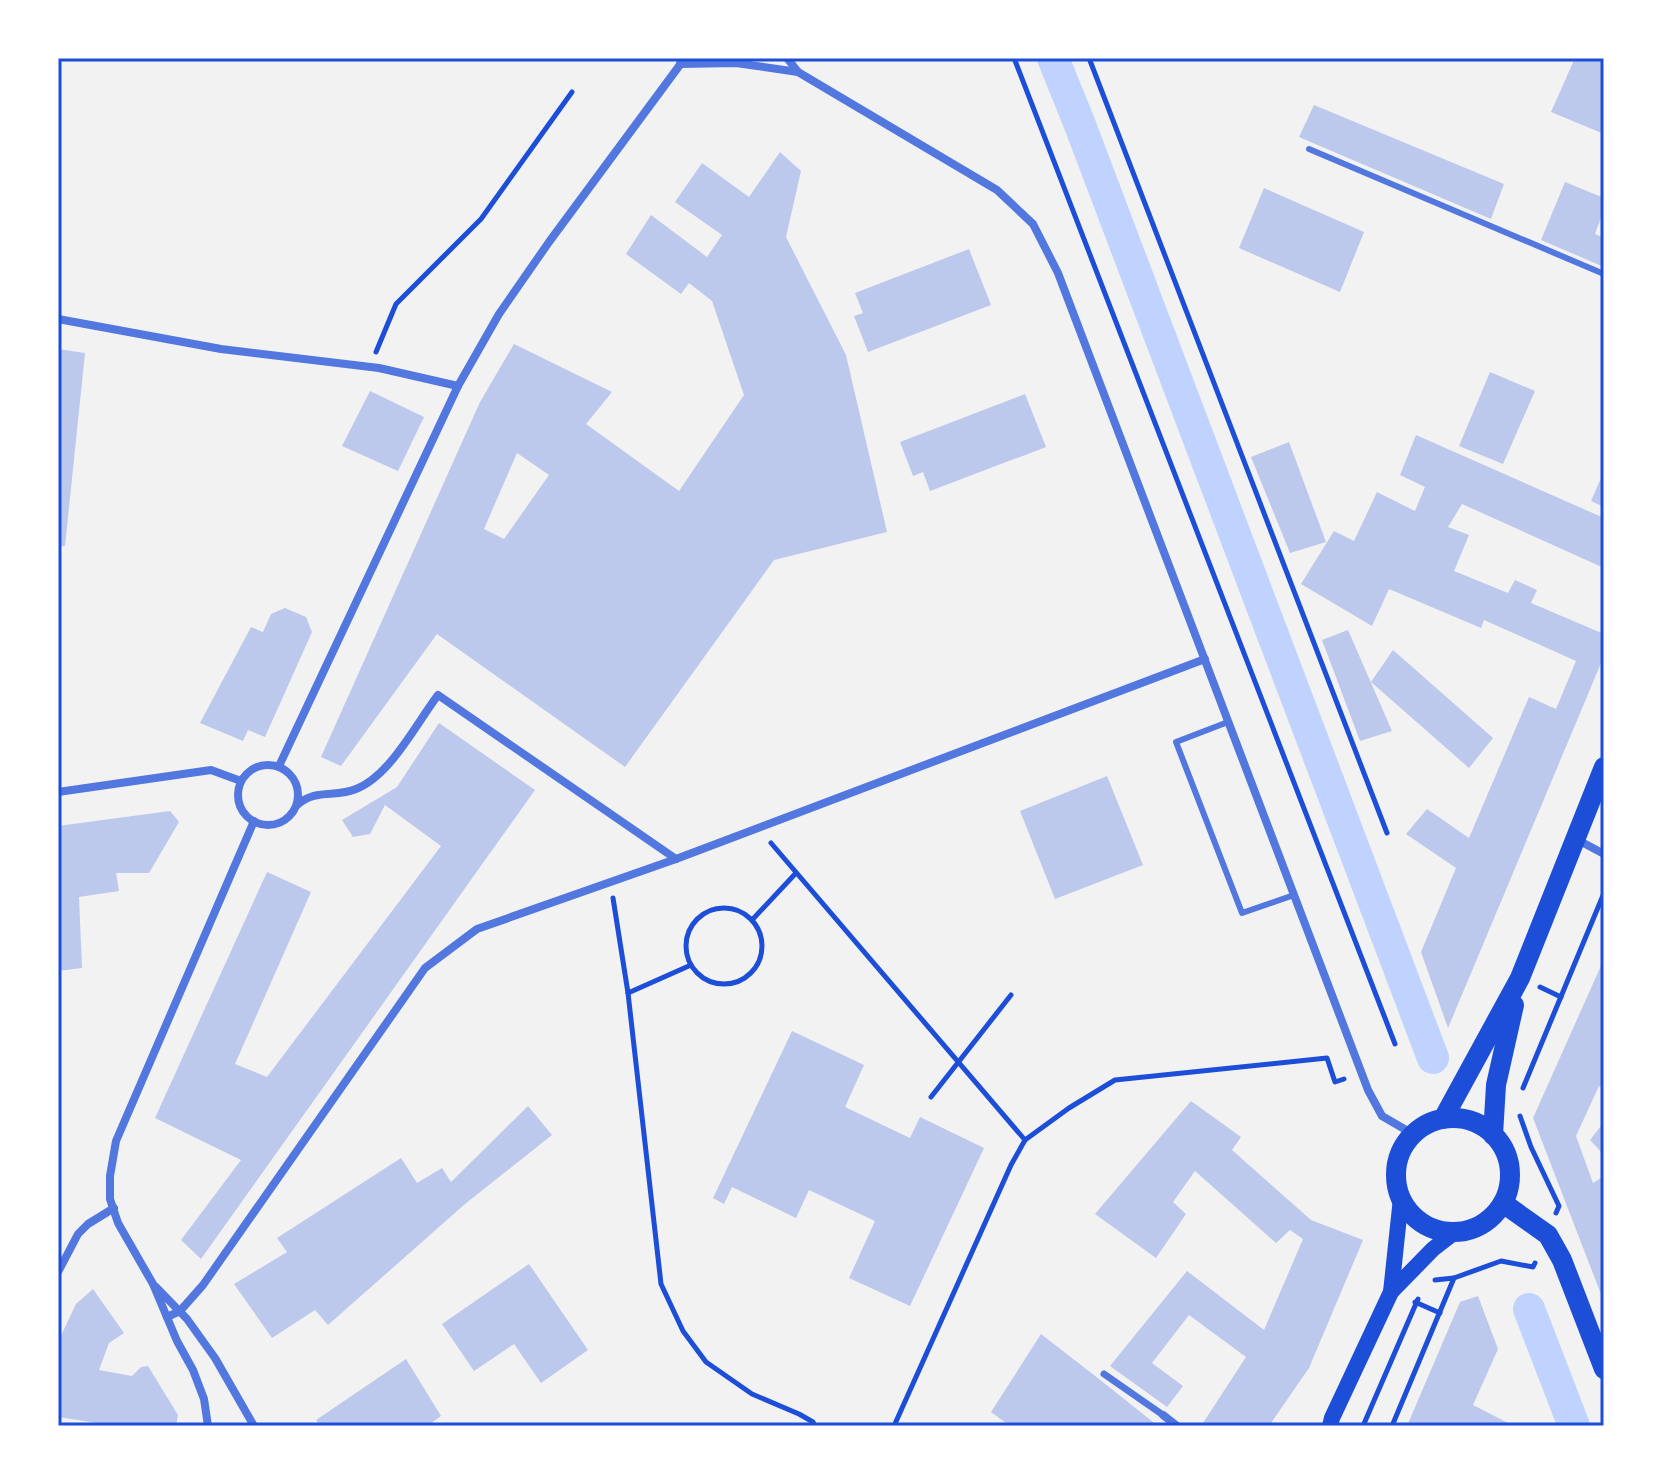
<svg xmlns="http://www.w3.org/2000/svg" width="1662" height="1484" font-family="'Playfair Display',serif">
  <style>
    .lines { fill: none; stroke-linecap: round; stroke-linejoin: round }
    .canal { stroke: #bfd3fe; stroke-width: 32 }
    .building { fill: #bdc9ec; fill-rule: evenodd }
    .path { stroke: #1d4ed8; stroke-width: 5 }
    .service { stroke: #5277de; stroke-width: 6 }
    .pedestrian { stroke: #5277de; stroke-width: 7 }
    .minor { stroke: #5277de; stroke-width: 8 }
    .secondary { stroke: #1d4ed8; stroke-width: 16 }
    .primary { stroke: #1d4ed8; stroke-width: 20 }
    .neatline { fill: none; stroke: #1d4ed8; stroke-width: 3 }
  </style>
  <rect width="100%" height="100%" fill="#f2f2f2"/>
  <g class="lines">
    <g class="canal">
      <polyline points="1053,58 1080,125 1433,1058"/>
      <polyline points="1529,1309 1574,1426"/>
    </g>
  </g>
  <g class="building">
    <polygon points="1575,58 1604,58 1604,134 1551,112"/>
    <polygon points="1314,105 1504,184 1491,219 1299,137"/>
    <path d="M780 152 801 171 786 237 846 355 887 532 774 560 625 767 437 634 341 766 321 757 480 402 514 344 612 392 586 424 679 491 744 395 712 301 689 283 681 294 626 254 651 215 707 257 722 235 675 202 702 163 749 197ZM517 453 549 475 504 539 484 529Z"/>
    <polygon points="1565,182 1604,198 1604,209 1595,234 1604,238 1604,267 1541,240"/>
    <polygon points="1264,188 1364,232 1340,292 1239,248"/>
    <polygon points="969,249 991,305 868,352 854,316 863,313 855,293"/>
    <polygon points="58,349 85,353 65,546 58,546"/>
    <polygon points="1490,372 1535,391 1503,464 1459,446"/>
    <polygon points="370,391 424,417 398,471 342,446"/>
    <polygon points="1025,394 1046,447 930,491 923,472 913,476 900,442"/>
    <polygon points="1416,435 1604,518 1604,568 1462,504 1448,527 1469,535 1454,571 1508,593 1515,580 1537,590 1531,603 1604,634 1604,656 1448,1028 1421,952 1456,868 1406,834 1427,809 1469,838 1529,697 1556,709 1576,661 1484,620 1481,628 1389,589 1372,626 1301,584 1334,531 1354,541 1377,492 1415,511 1425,487 1400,475"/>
    <polygon points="1289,442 1326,542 1290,553 1251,457"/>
    <polygon points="1604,471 1604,507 1591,501"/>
    <polygon points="285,608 306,617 312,632 265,737 248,730 243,741 200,723 251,627 263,632 271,614"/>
    <polygon points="1348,630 1392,731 1360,741 1322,640"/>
    <polygon points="1393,650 1493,738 1469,768 1371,682"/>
    <polygon points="439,723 535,790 201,1259 181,1240 241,1160 155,1118 267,872 311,892 235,1064 267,1077 441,846 385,805 370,834 353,837 342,820 397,787"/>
    <polygon points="1107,776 1143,865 1055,899 1020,811"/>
    <polygon points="170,811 179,822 149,873 116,873 119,891 79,897 82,968 58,971 58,826"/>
    <polygon points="1604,959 1604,1088 1599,1086 1576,1136 1593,1183 1604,1176 1604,1302 1533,1118"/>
    <polygon points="792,1031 864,1065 845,1107 910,1138 920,1117 984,1148 910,1306 849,1278 875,1221 809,1190 796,1218 732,1187 724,1204 713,1198"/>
    <polygon points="1191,1101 1241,1137 1232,1150 1311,1220 1363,1240 1309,1368 1269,1426 1201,1426 1246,1357 1189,1315 1152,1363 1183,1386 1167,1407 1110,1366 1187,1271 1264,1330 1303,1239 1290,1230 1276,1243 1195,1171 1173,1202 1186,1214 1156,1258 1095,1214"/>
    <polygon points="528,1106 552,1135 465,1204 328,1325 315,1310 272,1338 234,1284 287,1252 277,1238 401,1158 417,1183 442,1168 451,1182"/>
    <polygon points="1604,1122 1604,1155 1590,1140"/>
    <polygon points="529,1264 588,1350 541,1383 514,1344 474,1371 442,1324"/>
    <polygon points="93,1289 124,1333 109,1343 99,1370 132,1376 141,1367 148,1366 178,1415 176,1426 116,1426 58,1417 58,1342 76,1304"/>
    <polygon points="1478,1296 1498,1349 1473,1405 1514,1426 1407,1426 1460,1302"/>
    <polygon points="1041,1334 1099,1379 1158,1426 1010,1426 991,1412"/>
    <polygon points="406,1359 441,1416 427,1426 320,1426 316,1420"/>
  </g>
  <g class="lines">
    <g class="path">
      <polyline points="1014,58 1395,1044"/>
      <polyline points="1089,58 1387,833"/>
      <polyline points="376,352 396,304 481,219 572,92"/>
      <polyline points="771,843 1025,1140"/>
      <polyline points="613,898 628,993 661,1284 683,1331 706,1362 752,1394 799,1414 813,1422 815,1426"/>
      <circle cx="724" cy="946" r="38"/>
      <polyline points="752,920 796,873"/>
      <polyline points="1540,987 1561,997"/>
      <polyline points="628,993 691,965"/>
      <polyline points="1523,1088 1604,893"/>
      <polyline points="931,1097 1011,995"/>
      <polyline points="1520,1116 1531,1147 1559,1206 1556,1213"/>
      <polyline points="1435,1280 1454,1278 1501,1261 1533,1267 1535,1263"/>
      <polyline points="1415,1302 1440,1313"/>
      <polyline points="894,1426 1011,1165 1025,1140 1069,1108 1115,1080 1327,1058 1335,1082 1344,1079"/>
      <polyline points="1363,1426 1418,1299"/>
      <polyline points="1392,1426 1454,1278"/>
    </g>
    <g class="service">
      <polyline points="1309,149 1604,274"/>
      <polyline points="1228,722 1176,742 1242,913 1294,895"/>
    </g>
    <polyline class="pedestrian" points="1104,1374 1163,1415"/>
    <g class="minor">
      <polyline points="787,58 798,72 997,190 1033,224 1058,273 1368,1090 1382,1116 1413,1134"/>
      <polyline points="680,64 736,63 798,72"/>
      <polyline points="58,319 221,349 379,368 458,386"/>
      <circle cx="268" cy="795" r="30"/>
      <polyline points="279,766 458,386 499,314 549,242 685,58"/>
      <polyline points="58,792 211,770 241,781"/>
      <path d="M297 805C316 788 335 798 356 789 390 776 416 724 438 695L676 859"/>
      <polyline points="1576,839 1604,854"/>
      <polyline points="58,1272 78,1234 88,1224 114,1208"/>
      <polyline points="156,1287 187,1319 215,1358 254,1426"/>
      <polyline points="167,1317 180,1311 203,1285 425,968 477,929 676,859 1205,659"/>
      <polyline points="1163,1415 1177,1426"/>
      <polyline points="208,1426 204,1399 193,1370 177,1341 153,1284 118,1223 110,1199 110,1176 116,1141 254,821"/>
    </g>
    <g class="secondary">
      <polyline points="1391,1292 1433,1249 1455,1232"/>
      <polyline points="1330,1426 1332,1418 1391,1292 1401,1198"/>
    </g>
    <g class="primary">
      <circle cx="1453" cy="1175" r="57"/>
      <polyline points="1443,1119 1520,978 1604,767"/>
      <polyline points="1493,1135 1496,1085 1514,1005"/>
      <polyline points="1503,1203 1548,1235 1562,1260 1604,1369"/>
    </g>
  </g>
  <rect width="1662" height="1484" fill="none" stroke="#ffffff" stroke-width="120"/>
  <rect x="60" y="60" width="1542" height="1364" class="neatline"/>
</svg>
